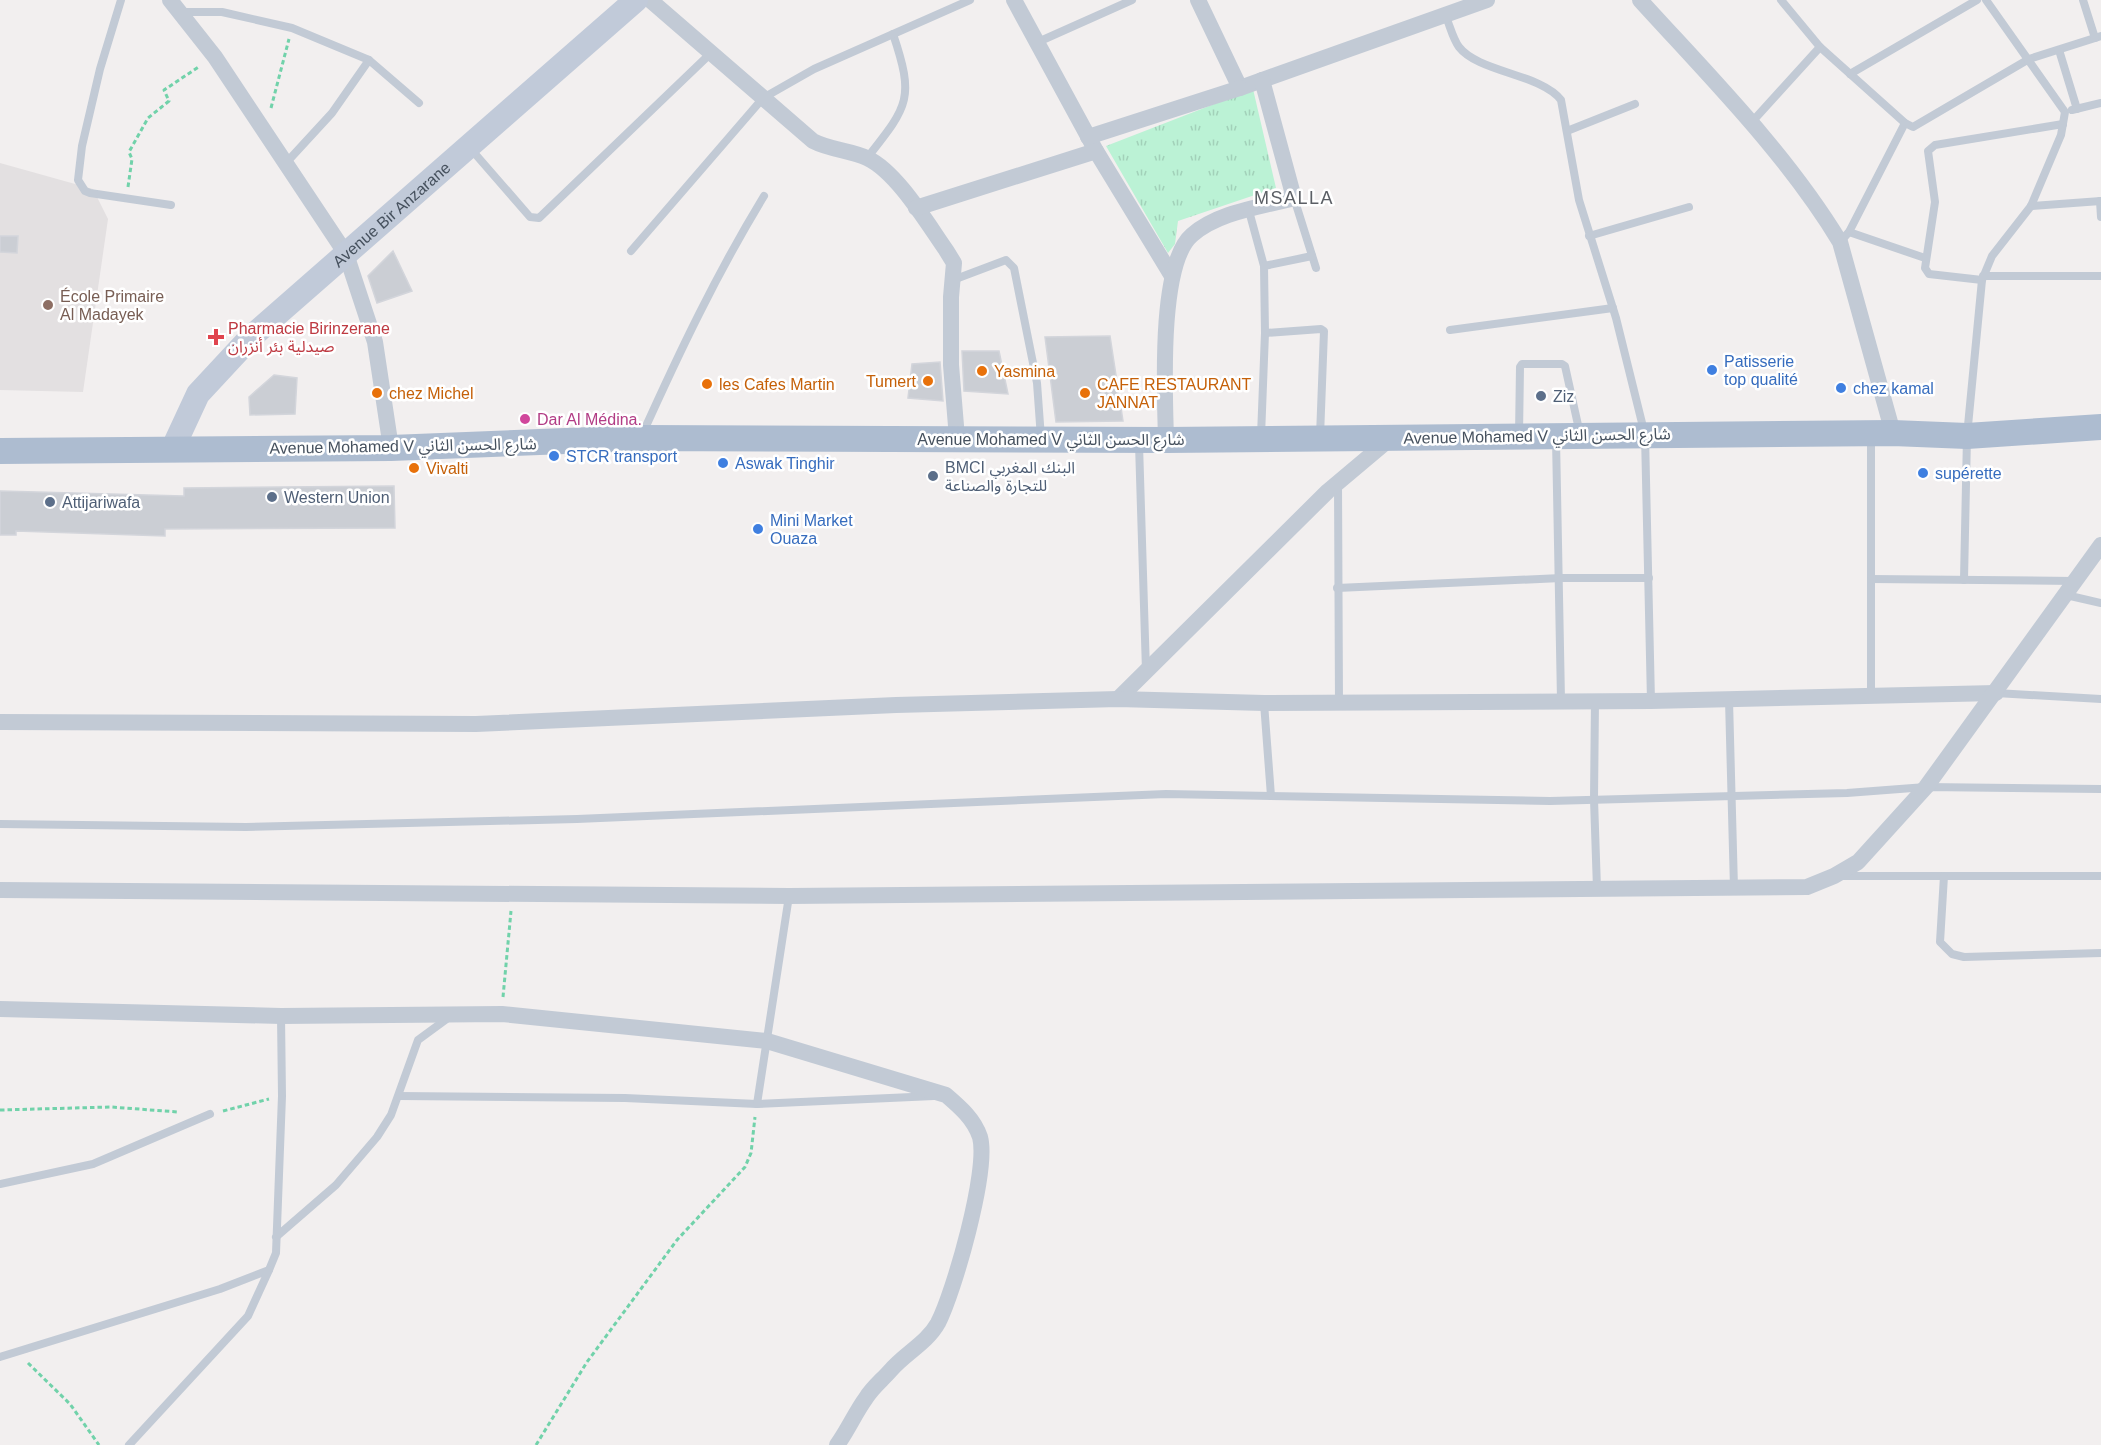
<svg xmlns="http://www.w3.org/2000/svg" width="2101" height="1445" font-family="Helvetica,'Noto Sans Arabic',sans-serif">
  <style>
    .education { fill: #e3e0e1 }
    .park { fill: url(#park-tufts) }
    .building { fill: #cbced4; stroke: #d3d5db; stroke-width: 1.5 }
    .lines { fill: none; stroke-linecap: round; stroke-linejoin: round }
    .path { stroke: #71d2aa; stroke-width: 3; stroke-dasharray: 4.5 3; stroke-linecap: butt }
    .lane { stroke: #c2cad5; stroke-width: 8 }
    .street { stroke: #c2cad5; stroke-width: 16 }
    .secondary { stroke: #c1cad9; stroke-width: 24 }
    .primary { stroke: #adbcd0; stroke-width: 26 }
    .education-dot { fill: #8d6e63; stroke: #fff; stroke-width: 2 }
    .health-dot { fill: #e0444e; stroke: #fff; stroke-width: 2 }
    .shop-dot { fill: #3f7fe0; stroke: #fff; stroke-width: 2 }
    .food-dot { fill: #e8710a; stroke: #fff; stroke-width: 2 }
    .service-dot { fill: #5c6f8a; stroke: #fff; stroke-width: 2 }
    .hotel-dot { fill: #d1479c; stroke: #fff; stroke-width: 2 }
    .labels { text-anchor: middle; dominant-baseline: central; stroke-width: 5; stroke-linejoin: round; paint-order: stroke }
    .street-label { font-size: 16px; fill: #46515e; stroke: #fff }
    .education-label { font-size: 16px; fill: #785e54; stroke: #fff; text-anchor: start }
    .health-label { font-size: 16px; fill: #be3a42; stroke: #fff; text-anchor: start }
    .shop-label { font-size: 16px; fill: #366cbe; stroke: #fff; text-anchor: start }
    .food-label { font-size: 16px; fill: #c56008; stroke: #fff; text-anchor: start }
    .service-label { font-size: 16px; fill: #4e5e75; stroke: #fff; text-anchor: start }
    .hotel-label { font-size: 16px; fill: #b23c85; stroke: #fff; text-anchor: start }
    .neighbourhood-label { font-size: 18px; letter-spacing: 1.5px; fill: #5b5f65; stroke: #fff }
  </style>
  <defs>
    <pattern id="park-tufts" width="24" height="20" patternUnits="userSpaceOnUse" patternTransform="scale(1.5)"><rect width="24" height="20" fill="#bbf2d5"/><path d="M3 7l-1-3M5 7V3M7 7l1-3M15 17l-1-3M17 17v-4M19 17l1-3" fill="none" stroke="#a2d1b9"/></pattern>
  </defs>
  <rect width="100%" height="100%" fill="#f2efef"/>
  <polygon class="education" points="0,163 93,189 108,219 83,392 0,390"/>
  <polygon class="park" points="1253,89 1276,188 1178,221 1175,244 1168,253 1106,146"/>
  <g class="building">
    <polygon points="0,236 18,236 17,253 0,252"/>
    <polygon points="393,251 412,291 377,303 368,276"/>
    <polygon points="1110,336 1123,421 1056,422 1045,337"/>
    <polygon points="962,351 999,351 1008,394 964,391"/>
    <polygon points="940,362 943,401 908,398 912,364"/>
    <polygon points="274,375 297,378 295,414 250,415 249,397"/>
    <polygon points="394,486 395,528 165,529 165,536 16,531 16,535 0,535 0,491 184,496 184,488"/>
  </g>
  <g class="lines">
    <g class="path">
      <polyline points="271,108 289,39"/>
      <polyline points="128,187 132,159 129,152 148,118 169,101 164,90 200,66"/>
      <polyline points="503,997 511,911"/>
      <polyline points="0,1110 111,1107 178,1112"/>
      <polyline points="223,1111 269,1099"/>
      <polyline points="28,1363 70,1404 99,1445"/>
      <polyline points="536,1445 587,1362 677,1240 745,1167 751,1153 755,1117"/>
    </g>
    <g class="lane">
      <polyline points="121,0 100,69 82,146 78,180 85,191 90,193 171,205"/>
      <polyline points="1781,0 1820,47 1905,123 1913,127 2029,59 2101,36"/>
      <polyline points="2083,0 2095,38"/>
      <polyline points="180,12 222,12 292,28 369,60 419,103"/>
      <path d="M1446 17C1450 26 1453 39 1459 47 1478 72 1541 74 1561 100L1579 200 1616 318 1645 435 1651 701"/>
      <polyline points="1038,42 1132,0"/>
      <polyline points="2059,50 2077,109"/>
      <polyline points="1850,74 1977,0"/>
      <polyline points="2072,110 2101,103"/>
      <polyline points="1751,123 1820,47"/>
      <polyline points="1567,131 1635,104"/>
      <polyline points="470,148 530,217 539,218 711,53"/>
      <path d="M867 158C908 106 915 99 893 34"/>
      <polyline points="286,163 332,113 369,60"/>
      <polyline points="1294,198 1316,268"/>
      <polyline points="2100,201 2101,217"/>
      <polyline points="2031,206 2101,201"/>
      <polyline points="1249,211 1264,266"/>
      <polyline points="1849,232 1925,258"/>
      <polyline points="1589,236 1689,207"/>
      <polyline points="1840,242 1849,232 1905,123"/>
      <polyline points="631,251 763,98 814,69 970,0"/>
      <polyline points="1983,276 2101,276"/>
      <polyline points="953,280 1006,260 1014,268 1037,383 1041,438"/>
      <polyline points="1982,280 1929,274 1925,268 1935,202 1928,151 1935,145 2063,124"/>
      <polyline points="1450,330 1613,308"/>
      <polyline points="1265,333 1321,329 1324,331 1320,436"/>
      <path d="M642 435C679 353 717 273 764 196"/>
      <polyline points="1519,435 1520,367 1522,364 1562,364 1565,366 1580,434"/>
      <polyline points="1261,436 1265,333 1264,266 1312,256"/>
      <polyline points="1871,437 1871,697"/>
      <polyline points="1556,439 1561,700"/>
      <polyline points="1139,444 1146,671"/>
      <polyline points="1338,483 1339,702"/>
      <polyline points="1871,579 2075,581"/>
      <polyline points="1964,580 1967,436 1982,280 1992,256 2031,206 2061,135 2065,112 1986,0"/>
      <polyline points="1337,588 1561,578 1649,578"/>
      <polyline points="2066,595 2101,603"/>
      <polyline points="1996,693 2101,699"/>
      <polyline points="1729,700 1734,888"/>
      <polyline points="1595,701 1594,799 1597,889"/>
      <polyline points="1264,703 1271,796"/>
      <polyline points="0,824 246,827 577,819 1166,794 1550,801 1847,793 1926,787 2101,789"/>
      <polyline points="1840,876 2101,876"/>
      <polyline points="1944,876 1940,942 1952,954 1964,957 2101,953"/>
      <polyline points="399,1096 625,1098 757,1104 934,1096"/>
      <polyline points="757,1104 789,896"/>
      <polyline points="0,1184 93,1164 210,1114"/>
      <polyline points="276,1237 336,1185 377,1137 391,1115 418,1040 448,1018"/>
      <polyline points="0,1357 220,1289 269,1270 276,1253 282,1096 281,1016"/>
      <polyline points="129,1445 248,1316 269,1270"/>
    </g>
    <g class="street">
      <polyline points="170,0 215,57 346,254 375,342 391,448"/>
      <path d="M650 0 813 141C830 150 850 150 867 158 897 172 927 223 946 250L954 263 951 297V365L957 438"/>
      <polyline points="1014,0 1096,151"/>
      <polyline points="1198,0 1240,88 1487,0"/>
      <path d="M1640 0C1710 77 1786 153 1840 242L1893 433"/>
      <polyline points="1088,137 1240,88"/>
      <polyline points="916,208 1096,151 1172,276"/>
      <path d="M1166 440C1165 396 1158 264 1192 235 1218 212 1261 207 1294 198L1262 80"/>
      <polyline points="1118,699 1328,491 1391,438"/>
      <polyline points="0,722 476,724 896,705 1118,699 1264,703 1651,701 1996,693"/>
      <polyline points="0,890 789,896 1807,887 1834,876 1858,862 1926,787 2101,545"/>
      <path d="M0 1009 281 1016 502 1014 767 1041 946 1095C960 1107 974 1119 980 1137 989 1170 954 1292 938 1323 927 1343 904 1354 890 1371 882 1380 872 1388 866 1398 855 1413 848 1430 837 1445"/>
    </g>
    <path class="secondary" id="s1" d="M172 450 198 394 251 337 636 0"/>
    <polyline class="primary" points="0,451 391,448 641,438 1166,440 1893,433 1967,436 2101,427"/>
  </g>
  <circle class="education-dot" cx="48" cy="305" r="6"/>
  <path class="health-dot" d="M213 328h6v6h6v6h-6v6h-6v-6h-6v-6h6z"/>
  <g class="shop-dot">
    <circle cx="1712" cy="370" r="6"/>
    <circle cx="1841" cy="388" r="6"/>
    <circle cx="554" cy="456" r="6"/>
    <circle cx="723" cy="463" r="6"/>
    <circle cx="1923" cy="473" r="6"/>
    <circle cx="758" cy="529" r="6"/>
  </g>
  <g class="food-dot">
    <circle cx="982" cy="371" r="6"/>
    <circle cx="928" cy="381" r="6"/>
    <circle cx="707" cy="384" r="6"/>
    <circle cx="377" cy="393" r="6"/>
    <circle cx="1085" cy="393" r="6"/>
    <circle cx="414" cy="468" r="6"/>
  </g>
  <g class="service-dot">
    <circle cx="1541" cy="396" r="6"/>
    <circle cx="933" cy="476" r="6"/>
    <circle cx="272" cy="497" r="6"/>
    <circle cx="50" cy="502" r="6"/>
  </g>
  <circle class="hotel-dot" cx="525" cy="419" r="6"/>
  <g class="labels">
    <g class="street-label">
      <text stroke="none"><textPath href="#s1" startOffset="326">Avenue Bir Anzarane</textPath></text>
      <text transform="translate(1537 436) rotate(-1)">Avenue Mohamed V شارع الحسن الثاني</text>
      <text x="1051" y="439">Avenue Mohamed V شارع الحسن الثاني</text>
      <text transform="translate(403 446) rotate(-1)">Avenue Mohamed V شارع الحسن الثاني</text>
    </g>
    <g class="education-label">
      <text x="60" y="296">École Primaire<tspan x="60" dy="18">Al Madayek</tspan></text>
    </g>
    <g class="health-label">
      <text x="228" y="328">Pharmacie Birinzerane<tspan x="228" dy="18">صيدلية بئر أنزران</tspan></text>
    </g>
    <g class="shop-label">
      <text x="1724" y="361">Patisserie<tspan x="1724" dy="18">top qualité</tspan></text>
      <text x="1853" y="388">chez kamal</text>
      <text x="566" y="456">STCR transport</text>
      <text x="735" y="463">Aswak Tinghir</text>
      <text x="1935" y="473">supérette</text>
      <text x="770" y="520">Mini Market<tspan x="770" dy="18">Ouaza</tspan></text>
    </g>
    <g class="food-label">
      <text x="994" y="371">Yasmina</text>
      <text x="916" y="381" text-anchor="end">Tumert</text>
      <text x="719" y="384">les Cafes Martin</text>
      <text x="1097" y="384">CAFE RESTAURANT<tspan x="1097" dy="18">JANNAT</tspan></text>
      <text x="389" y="393">chez Michel</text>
      <text x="426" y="468">Vivalti</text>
    </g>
    <g class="service-label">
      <text x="1553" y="396">Ziz</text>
      <text x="945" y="467">BMCI البنك المغربي<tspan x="945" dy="18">للتجارة والصناعة</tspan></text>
      <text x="284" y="497">Western Union</text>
      <text x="62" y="502">Attijariwafa</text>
    </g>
    <g class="hotel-label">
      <text x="537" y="419">Dar Al Médina.</text>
    </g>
    <g class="neighbourhood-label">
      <text x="1294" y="198">MSALLA</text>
    </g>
  </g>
</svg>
